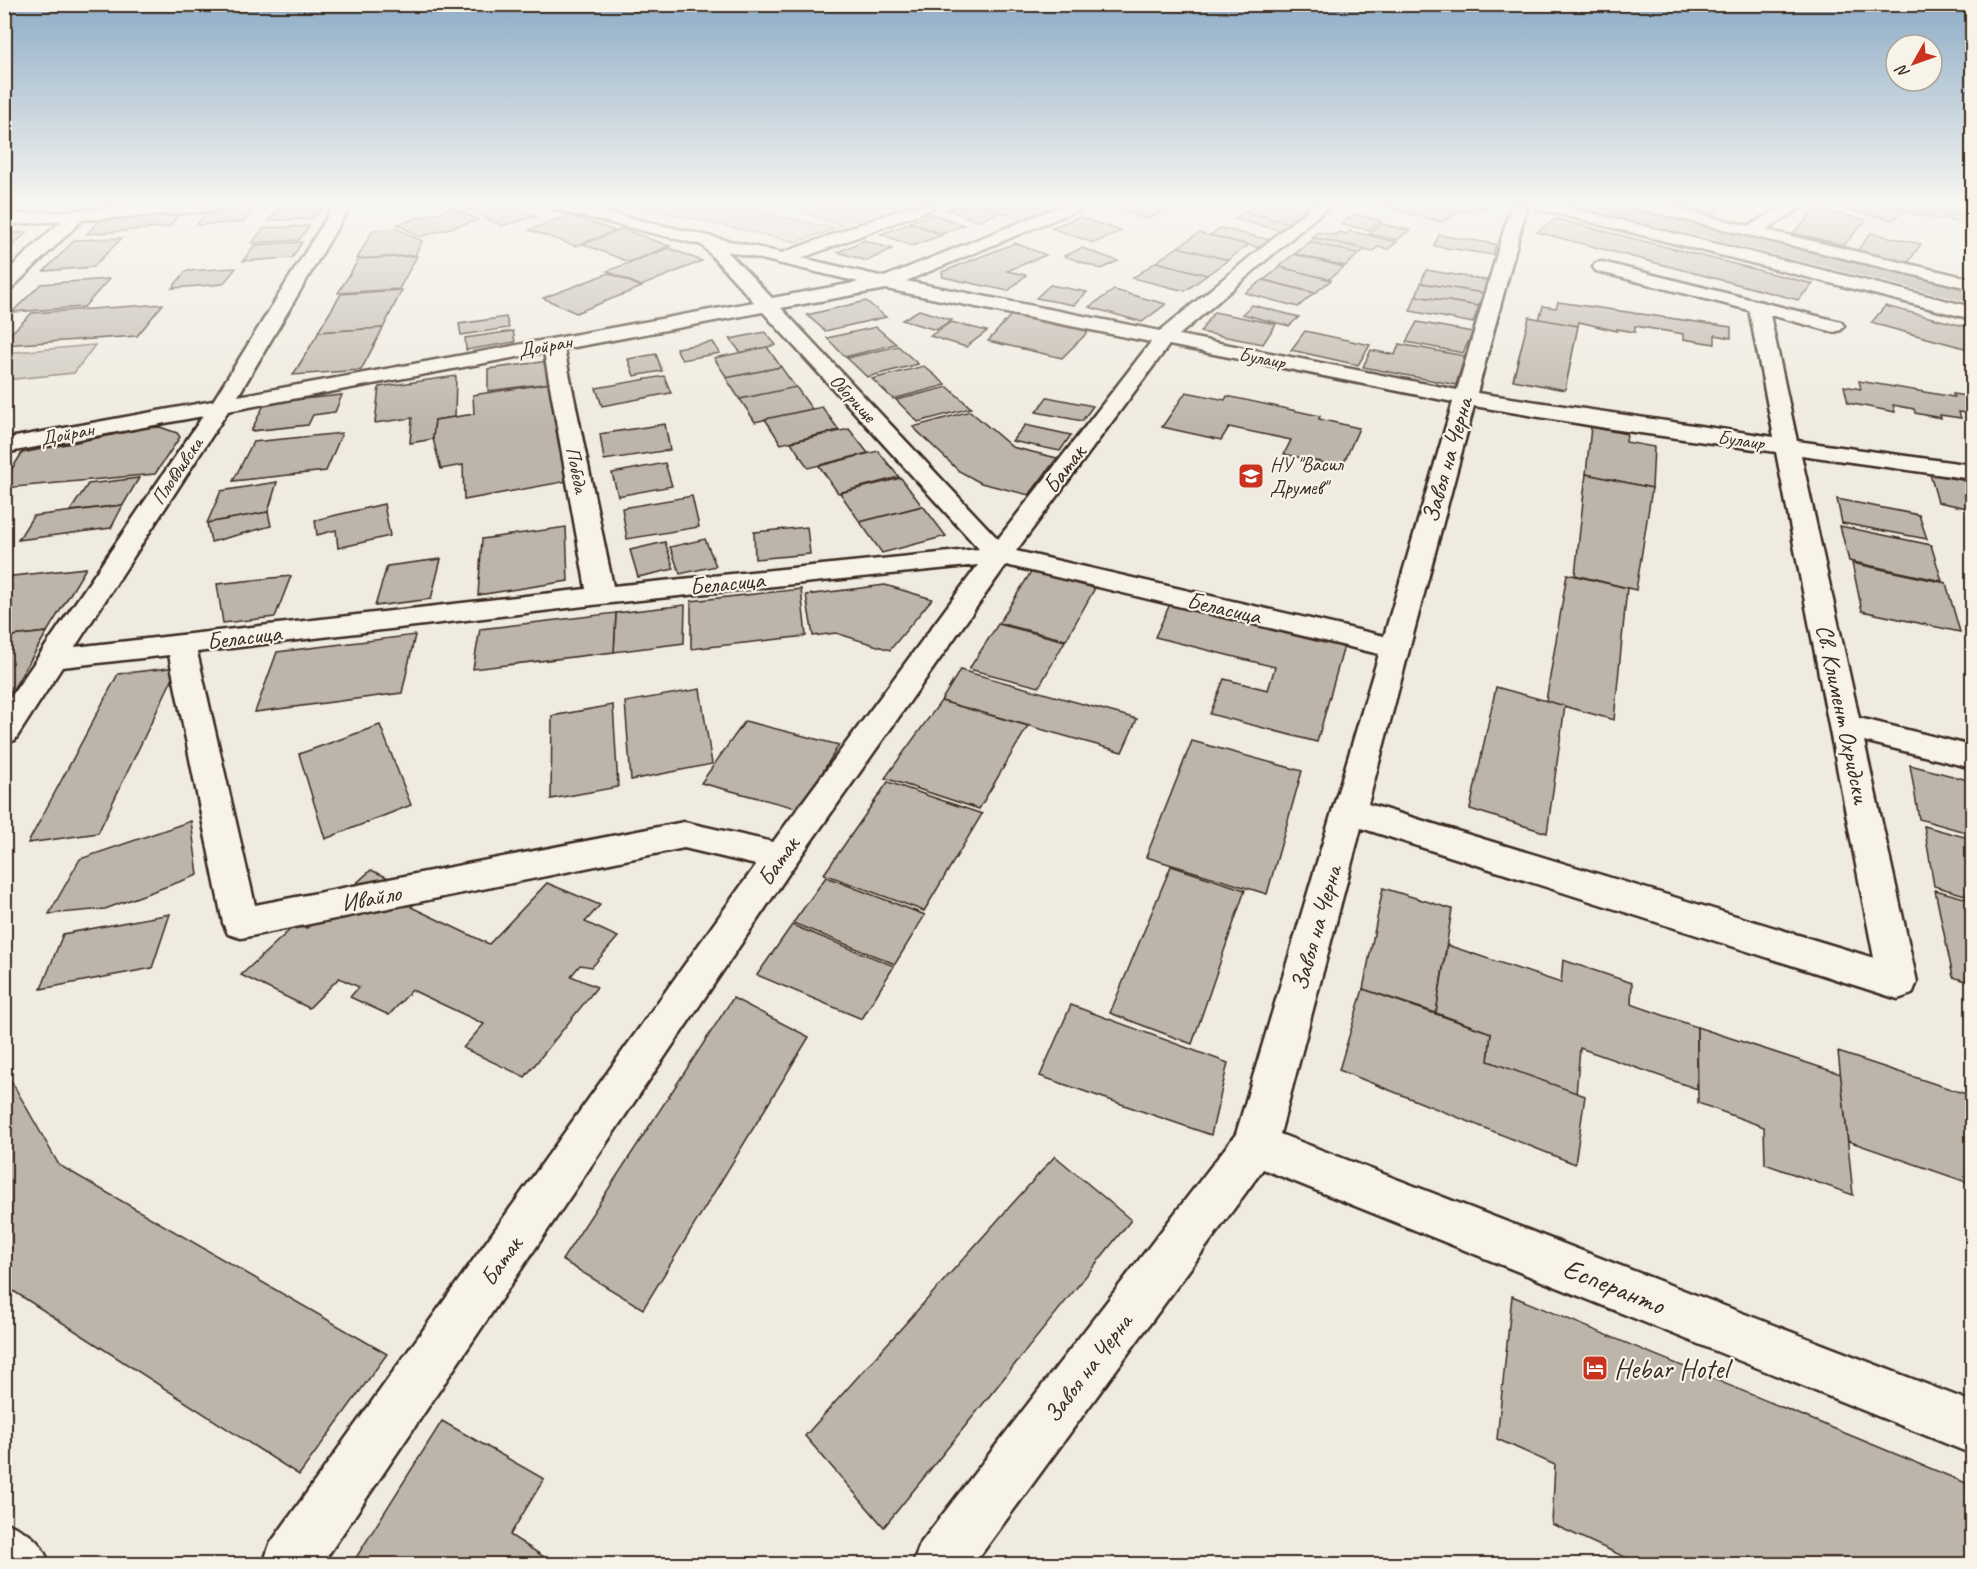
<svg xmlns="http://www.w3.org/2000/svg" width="1977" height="1569" font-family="Caveat,sans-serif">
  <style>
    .green { fill: #d1cbc0; stroke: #867a6f; stroke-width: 1.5 }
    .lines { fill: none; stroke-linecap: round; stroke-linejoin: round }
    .canal { fill: #aaa296; fill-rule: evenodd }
    .building { fill: #bdb5aa; stroke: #3b2a1e; stroke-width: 1.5 }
    .minor-casing { stroke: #3b2a1e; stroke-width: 5 }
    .minor { fill: #f7f3e8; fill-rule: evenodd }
    .labels { text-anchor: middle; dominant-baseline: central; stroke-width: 4.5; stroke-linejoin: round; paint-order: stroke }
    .far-street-label { font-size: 20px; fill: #3b2a1e; stroke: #f7f3e8 }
    .far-poi-label { font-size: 20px; fill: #3b2a1e; stroke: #f7f3e8; text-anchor: start }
    .street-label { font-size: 24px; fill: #3b2a1e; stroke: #f7f3e8 }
    .near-street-label { font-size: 28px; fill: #3b2a1e; stroke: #f7f3e8 }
    .near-poi-label { font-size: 28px; fill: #3b2a1e; stroke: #f7f3e8; text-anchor: start }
  </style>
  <rect width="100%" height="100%" fill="#efebe0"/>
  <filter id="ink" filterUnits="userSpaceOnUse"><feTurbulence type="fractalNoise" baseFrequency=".0167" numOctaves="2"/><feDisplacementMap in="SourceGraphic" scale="12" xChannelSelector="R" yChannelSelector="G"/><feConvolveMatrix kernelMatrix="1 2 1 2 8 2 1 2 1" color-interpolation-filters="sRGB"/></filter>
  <g filter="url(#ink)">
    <g class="green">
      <polygon points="638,206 735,206 834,229 796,242"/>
      <polygon points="826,206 925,206 856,231 806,213"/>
      <polygon points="95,345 74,373 5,380 5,353"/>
    </g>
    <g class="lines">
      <polygon class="canal" points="1593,206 1633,206 1972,287 1972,303 1597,211"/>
    </g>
    <g class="building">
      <polygon points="323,206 314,218 269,221 279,207"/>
      <polygon points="461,206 514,206 536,216 502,226"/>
      <polygon points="957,206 992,206 1005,210 978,221 947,209"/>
      <polygon points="1001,206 1039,206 1051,210 1024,220 992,209"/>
      <polygon points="1104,206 1163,206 1171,208 1146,219"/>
      <polygon points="1254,206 1287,206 1310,211 1292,224 1244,213"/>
      <polygon points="1380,206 1484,206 1472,213 1461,210 1442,222"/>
      <polygon points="1673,206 1722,206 1709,215"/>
      <polygon points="1830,206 1889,206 1905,209 1893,220"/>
      <polygon points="1912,206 1926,206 1951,211 1943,220 1906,212"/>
      <polygon points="1957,206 1972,208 1972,226 1948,220"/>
      <polygon points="454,208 478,220 420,237 397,224"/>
      <polygon points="254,209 243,222 197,225 209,211"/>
      <polygon points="1817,209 1866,220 1844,245 1793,233"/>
      <polygon points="180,212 169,227 87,234 100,219"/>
      <polygon points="1244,212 1293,224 1283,231 1234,219"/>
      <polygon points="932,214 964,225 942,234 910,222"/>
      <polygon points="1354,214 1381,221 1369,230 1341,224"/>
      <polygon points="569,215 615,231 576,246 529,230"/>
      <polygon points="1079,217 1121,231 1094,243 1051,228"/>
      <polygon points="1556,219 1813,284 1798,300 1537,232"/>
      <polygon points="911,223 942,235 912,246 881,234"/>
      <polygon points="1381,224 1410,230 1397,240 1369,234"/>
      <polygon points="309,226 299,240 252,243 264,228"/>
      <polygon points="396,228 422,241 415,255 357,259 373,230"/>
      <polygon points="1221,228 1270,240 1260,248 1210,235"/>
      <polygon points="622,229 670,246 629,262 583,244"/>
      <polygon points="1350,231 1397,242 1388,249 1378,247 1372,252 1311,237 1318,232 1334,235 1339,232 1347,234"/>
      <polygon points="27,232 9,249 4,249 4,234"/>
      <polygon points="1199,233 1248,245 1228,260 1178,247"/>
      <polygon points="1871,233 1921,244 1908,263 1857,251"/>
      <polygon points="1439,235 1496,244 1493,255 1434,246"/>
      <polygon points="122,238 93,267 44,271 75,240"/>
      <polygon points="1315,238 1365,249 1359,254 1309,243"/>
      <polygon points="864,240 892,249 867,261 838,252"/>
      <polygon points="302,242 292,258 243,261 255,245"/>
      <polygon points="1310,242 1359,254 1345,266 1295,254"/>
      <polygon points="1015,243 1046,255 1007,271 1026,275 1008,291 943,277 942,272"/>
      <polygon points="1178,247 1228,260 1207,275 1156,262"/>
      <polygon points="669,248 702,261 641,286 607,271"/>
      <polygon points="1082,248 1118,261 1101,269 1064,256"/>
      <polygon points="1294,254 1344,267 1329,279 1278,267"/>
      <polygon points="417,256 399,289 338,293 359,259"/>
      <polygon points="1156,262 1207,275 1185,291 1133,278"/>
      <polygon points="1280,267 1331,280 1315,293 1264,280"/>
      <polygon points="236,268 223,284 172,288 186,271"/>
      <polygon points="1426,270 1487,280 1483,293 1421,283"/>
      <polygon points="609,273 642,287 576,313 543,298"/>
      <polygon points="109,279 84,307 12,312 41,284"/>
      <polygon points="1263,280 1314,293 1298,307 1245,293"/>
      <polygon points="1421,283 1483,293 1479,306 1416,296"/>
      <polygon points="1050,285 1087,292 1074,305 1036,298"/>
      <polygon points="402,290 383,328 318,332 341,294"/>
      <polygon points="1114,290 1166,304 1142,322 1089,307"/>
      <polygon points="1416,296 1479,306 1473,323 1410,311"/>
      <polygon points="866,301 886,317 825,331 807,315"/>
      <polygon points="1558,302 1731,327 1731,338 1715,335 1715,344 1683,339 1683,334 1635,326 1635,332 1617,329 1617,331 1579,322 1578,326 1539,320 1543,306 1556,308"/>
      <polygon points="163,304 137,336 4,345 4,340 32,313"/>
      <polygon points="1252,305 1299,317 1289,326 1242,314"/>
      <polygon points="1885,306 1972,328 1972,350 1871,323"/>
      <polygon points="919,310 952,320 936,330 902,320"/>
      <polygon points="1214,312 1276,324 1263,344 1200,332"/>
      <polygon points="1011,315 1089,331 1062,358 988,341"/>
      <polygon points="506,317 509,328 461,335 459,324"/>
      <polygon points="1529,317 1578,326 1565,390 1513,380"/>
      <polygon points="951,322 987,331 966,347 930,336"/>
      <polygon points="1417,322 1473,332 1463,353 1406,342"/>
      <polygon points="876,327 896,344 845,357 827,338"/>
      <polygon points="383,328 361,370 293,375 319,332"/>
      <polygon points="513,331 515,342 466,350 465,338"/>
      <polygon points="1305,331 1370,345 1358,365 1291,350"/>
      <polygon points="765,332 776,345 741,353 730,339"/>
      <polygon points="713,342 720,353 682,360 676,348"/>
      <polygon points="1399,344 1465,356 1456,385 1363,367 1371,350 1395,355"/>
      <polygon points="898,346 918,364 867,377 847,358"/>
      <polygon points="767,347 781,367 727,378 714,358"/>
      <polygon points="656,354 662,371 634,376 628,359"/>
      <polygon points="549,361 551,383 488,391 488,369"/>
      <polygon points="924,366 946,385 893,399 872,379"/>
      <polygon points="781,367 796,388 740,400 726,378"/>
      <polygon points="456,376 455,417 435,420 433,439 410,443 412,418 375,423 379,387"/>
      <polygon points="664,376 671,393 602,406 596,388"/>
      <polygon points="1859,381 1954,397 1953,394 1972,397 1972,414 1959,412 1961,418 1940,415 1941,418 1915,413 1914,409 1893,405 1895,412 1848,403 1844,386 1861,389"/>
      <polygon points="551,383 568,481 464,500 463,465 441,469 433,439 435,420 474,414 473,395"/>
      <polygon points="796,387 812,409 755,422 740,399"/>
      <polygon points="948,387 971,408 918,422 896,400"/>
      <polygon points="1186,392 1225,400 1227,396 1320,416 1319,419 1359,428 1342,467 1284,454 1291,440 1229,427 1221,440 1162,427"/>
      <polygon points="342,395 335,412 313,415 308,425 251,431 265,403"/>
      <polygon points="1047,397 1093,406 1082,421 1036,412"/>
      <polygon points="822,407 839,430 781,444 765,419"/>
      <polygon points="970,411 1012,447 1057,458 1029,495 981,483 959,471 913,427"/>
      <polygon points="665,424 670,450 604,460 600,434"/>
      <polygon points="1025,425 1071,435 1060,451 1012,441"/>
      <polygon points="160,427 177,433 180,437 155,474 4,488 4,481 22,453 146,428"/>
      <polygon points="1591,427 1627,434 1626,442 1654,447 1652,488 1586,474"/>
      <polygon points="849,429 868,453 808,468 791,442"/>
      <polygon points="342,433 326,471 233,481 253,442"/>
      <polygon points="878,451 899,477 838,493 819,466"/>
      <polygon points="665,463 672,486 618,496 612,473"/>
      <polygon points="1586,474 1652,488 1636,590 1575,575"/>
      <polygon points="1930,474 1972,482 1972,509 1938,502"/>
      <polygon points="139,478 123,505 70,511 88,484"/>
      <polygon points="901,478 922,506 860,522 840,493"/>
      <polygon points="277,482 268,512 207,523 221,491"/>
      <polygon points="692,496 699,527 627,539 622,508"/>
      <polygon points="1837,499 1919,515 1927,539 1842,523"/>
      <polygon points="384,504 390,536 338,548 336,530 317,535 315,520"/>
      <polygon points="123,505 111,528 18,540 33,516"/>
      <polygon points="923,506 946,536 882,553 860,522"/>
      <polygon points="268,512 271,526 211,542 207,523"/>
      <polygon points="1840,526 1931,545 1942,581 1849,561"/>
      <polygon points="566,527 568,581 478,595 482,539"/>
      <polygon points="807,527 810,554 755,559 754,532"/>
      <polygon points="705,539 716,566 680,574 670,547"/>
      <polygon points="665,542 674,569 638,577 630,550"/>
      <polygon points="441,559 431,599 375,606 387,566"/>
      <polygon points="1852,563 1946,583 1960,632 1862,611"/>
      <polygon points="86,568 47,632 4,637 4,577"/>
      <polygon points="1031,572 1095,588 1066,640 999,623"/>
      <polygon points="1567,574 1627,588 1614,720 1546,701"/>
      <polygon points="291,576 275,617 223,623 217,584"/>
      <polygon points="885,585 932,599 890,650 836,633 813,636 806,595"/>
      <polygon points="801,589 806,636 691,649 691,601"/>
      <polygon points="1170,604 1344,646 1317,742 1210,714 1224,679 1268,690 1275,667 1155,637"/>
      <polygon points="685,605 684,643 614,652 616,613"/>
      <polygon points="616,613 614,652 473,669 480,629"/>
      <polygon points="998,624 1065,641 1039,687 969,669"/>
      <polygon points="47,632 12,691 4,692 4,637"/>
      <polygon points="415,635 402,693 255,712 277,652"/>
      <polygon points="178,667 98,833 28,843 118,674"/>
      <polygon points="960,670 1137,719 1122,752 941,701"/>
      <polygon points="1496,687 1565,706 1547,833 1470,809"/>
      <polygon points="700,689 712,764 631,780 625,702"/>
      <polygon points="941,701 1028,726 979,809 885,778"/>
      <polygon points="613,705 618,787 551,799 552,716"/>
      <polygon points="745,721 839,745 800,809 701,783"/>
      <polygon points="380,725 411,805 325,839 299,754"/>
      <polygon points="1192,741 1302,771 1267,894 1146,857"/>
      <polygon points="1910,765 1972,781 1972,834 1919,819"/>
      <polygon points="888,782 982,814 924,911 824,874"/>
      <polygon points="191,821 198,875 105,909 49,914 80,859"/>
      <polygon points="1924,826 1972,839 1972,897 1934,886"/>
      <polygon points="1171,866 1245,890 1192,1044 1110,1013"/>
      <polygon points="371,870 424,894 411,907 489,944 547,883 600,905 585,922 618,937 592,967 580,965 571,976 597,987 525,1077 463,1048 484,1024 412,990 389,1015 350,997 359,987 339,978 309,1008 241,975 293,927 307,928"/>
      <polygon points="826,877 925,915 895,964 793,923"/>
      <polygon points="1383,888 1452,909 1436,1013 1363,989"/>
      <polygon points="1935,890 1972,900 1972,983 1953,977"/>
      <polygon points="170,914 152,968 41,989 63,934"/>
      <polygon points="792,925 894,966 862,1019 757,975"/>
      <polygon points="1447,945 1561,983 1563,960 1632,983 1631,1004 1697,1027 1697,1089 1580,1048 1576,1095 1488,1061 1491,1033 1436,1013"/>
      <polygon points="1363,989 1491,1033 1488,1061 1585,1096 1575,1164 1339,1070"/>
      <polygon points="733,998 809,1037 643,1309 562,1260"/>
      <polygon points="1071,1005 1228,1063 1211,1135 1040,1076"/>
      <polygon points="1697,1027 1841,1074 1853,1195 1765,1164 1764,1127 1698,1103"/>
      <polygon points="1838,1052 1972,1096 1972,1184 1848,1141"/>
      <polygon points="4,1068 59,1165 387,1354 299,1475 4,1285"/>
      <polygon points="1055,1156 1131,1220 884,1527 805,1436"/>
      <polygon points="1512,1296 1966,1483 1972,1529 1972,1564 1640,1564 1552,1524 1555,1465 1497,1439"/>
      <polygon points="442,1421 544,1479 510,1535 555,1564 352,1564"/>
    </g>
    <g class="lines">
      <g class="minor-casing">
        <g id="minor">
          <polygon points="146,206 221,206 213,211 82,220 11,289 4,290 4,274 61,221 4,225 4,215"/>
          <path d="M334 206H350L238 396 754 302 702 245 553 209 551 206H578L782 253 911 206H933L931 209 802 258 884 277 1061 206H1082L1080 209 906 281 1160 331 1312 206H1329L1179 335 1457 390 1511 206H1527L1477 393 1774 437 1749 310 1596 271 1593 267 1596 263 1602 262 1841 322 1844 326 1841 330 1834 332 1770 315 1797 441 1972 465V479L1801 455 1859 718 1972 746V768L1864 741 1917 982 1912 994 1898 999 1361 828 1280 1134 1972 1402V1454L1263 1169 974 1564H913L920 1544 1236 1134 1379 654 1006 565 793 867 322 1564H263L270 1544 756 865 684 848 241 938 228 934 223 923 169 655 62 667 15 740 4 743V707L203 416 4 453V439L213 401ZM727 251 859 282 772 298ZM886 289 1151 342 998 539 781 308ZM763 312 979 549 613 586 564 349ZM1169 345 1453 402 1384 636 1016 551ZM544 352 586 589 75 647 228 411ZM1474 406 1612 429 1776 452 1874 958 1368 804ZM978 565 773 842 684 822 255 905 197 652 601 604Z"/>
          <polygon points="1537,206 1563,206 1972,307 1972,319 1539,209"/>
          <polygon points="1638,206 1665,206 1749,226 1782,206 1801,206 1799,209 1766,230 1972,279 1972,289 1640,209"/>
          <path d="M4 1522C28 1532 41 1539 49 1564H4Z"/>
        </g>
      </g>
      <use href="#minor" class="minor"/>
    </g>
  </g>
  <linearGradient id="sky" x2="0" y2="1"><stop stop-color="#8fadc7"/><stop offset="0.48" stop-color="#f8f6f1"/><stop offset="1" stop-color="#f8f6f1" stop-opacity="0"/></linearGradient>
  <rect width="1977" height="425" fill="url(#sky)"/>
  <defs>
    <g id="school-square" transform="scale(1.35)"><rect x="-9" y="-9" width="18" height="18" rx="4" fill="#c8321e" stroke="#f7f3e8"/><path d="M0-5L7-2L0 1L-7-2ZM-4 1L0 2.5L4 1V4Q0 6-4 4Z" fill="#fff"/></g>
    <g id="hotel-square" transform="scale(1.35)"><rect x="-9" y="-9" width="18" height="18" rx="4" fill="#c8321e" stroke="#f7f3e8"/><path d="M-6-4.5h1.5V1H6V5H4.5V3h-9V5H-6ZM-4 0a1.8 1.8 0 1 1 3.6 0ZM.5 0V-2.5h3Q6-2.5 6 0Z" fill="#fff"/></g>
  </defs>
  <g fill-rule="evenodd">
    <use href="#school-square" x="1251" y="476"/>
    <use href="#hotel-square" x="1595" y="1368"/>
  </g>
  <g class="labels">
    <g class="far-street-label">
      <text transform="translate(545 346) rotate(-10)">Дойран</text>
      <text transform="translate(1262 358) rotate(11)">Булаир</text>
      <text transform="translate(853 398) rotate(47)">Оборище</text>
      <text transform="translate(67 434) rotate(-11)">Дойран</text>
      <text transform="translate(1741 440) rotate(8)">Булаир</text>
      <text transform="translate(577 470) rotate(79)">Победа</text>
      <text transform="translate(177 471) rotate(-56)">Пловдивска</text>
    </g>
    <g class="far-poi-label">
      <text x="1270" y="464">НУ "Васил<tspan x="1270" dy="23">Друмев"</tspan></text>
    </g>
    <g class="street-label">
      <text transform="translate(1447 460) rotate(-74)">Завоя на Черна</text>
      <text transform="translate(1064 469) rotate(-53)">Батак</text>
      <text transform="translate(727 583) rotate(-6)">Беласица</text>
      <text transform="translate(1224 608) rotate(13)">Беласица</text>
      <text transform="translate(244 637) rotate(-7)">Беласица</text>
      <text transform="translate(1843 714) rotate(78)">Св. Климент Охридски</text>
      <text transform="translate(778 861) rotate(-55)">Батак</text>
      <text transform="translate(371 898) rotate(-11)">Ивайло</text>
      <text transform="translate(1316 928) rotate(-74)">Завоя на Черна</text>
      <text transform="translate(501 1261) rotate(-55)">Батак</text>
      <text transform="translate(1088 1368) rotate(-53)">Завоя на Черна</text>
    </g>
    <g class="near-street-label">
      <text transform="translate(1614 1286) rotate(22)">Есперанто</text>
    </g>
    <g class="near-poi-label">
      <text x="1614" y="1368">Hebar Hotel</text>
    </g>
  </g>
  <rect width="1977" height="1569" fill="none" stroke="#f7f3e8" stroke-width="24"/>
  <rect x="12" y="12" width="1953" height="1545" fill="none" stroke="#3b2a1e" stroke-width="2" filter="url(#ink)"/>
  <g transform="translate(1914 63) rotate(230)"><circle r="28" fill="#f7f3e8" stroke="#aca397" stroke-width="1.5"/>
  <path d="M0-4.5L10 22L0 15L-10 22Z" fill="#c8321e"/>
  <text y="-9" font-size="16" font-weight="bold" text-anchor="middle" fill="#3b2a1e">N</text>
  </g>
</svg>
